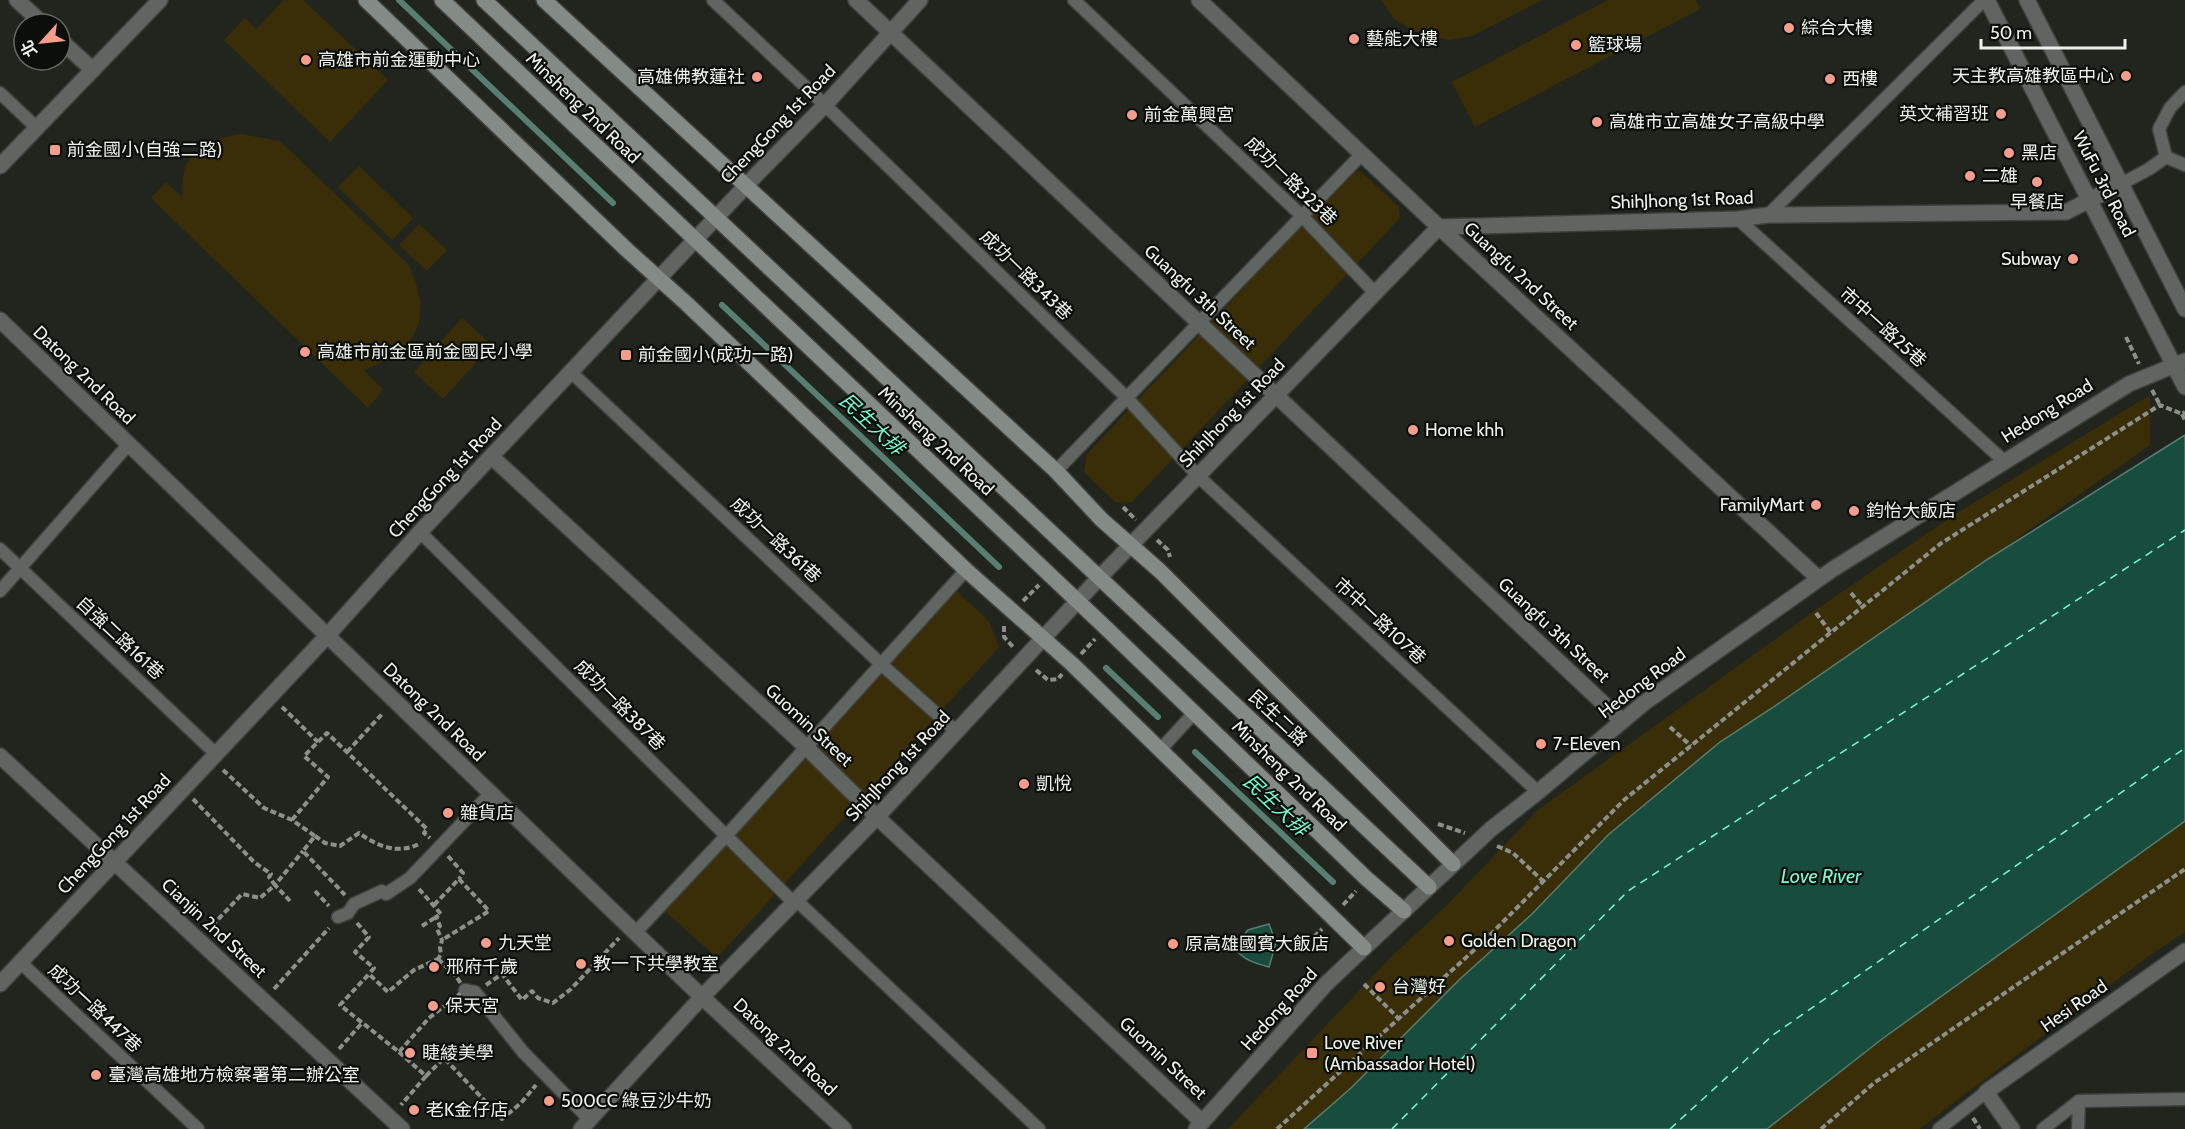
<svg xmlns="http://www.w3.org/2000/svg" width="2185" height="1129" font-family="Cabin,'Noto Sans TC',sans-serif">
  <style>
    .green { fill: #3a2e08 }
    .water { fill: #184c3d; stroke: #587d71; stroke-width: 1.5 }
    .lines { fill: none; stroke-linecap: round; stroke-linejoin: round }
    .stream { stroke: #587d71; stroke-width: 6 }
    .ferry { stroke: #75f9d1; stroke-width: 1.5; stroke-dasharray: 8 6; stroke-linecap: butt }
    .service-casing { stroke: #3e413b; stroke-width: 15 }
    .minor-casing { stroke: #3e413b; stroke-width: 18 }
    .tertiary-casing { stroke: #3e413b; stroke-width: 18 }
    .secondary-casing { stroke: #3e413b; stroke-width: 18 }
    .path { stroke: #8c908a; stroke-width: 4; stroke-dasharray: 6 3; stroke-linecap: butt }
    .service { stroke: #616562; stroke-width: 12 }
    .minor { stroke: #616562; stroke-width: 15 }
    .tertiary { stroke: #616562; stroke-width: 15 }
    .secondary { stroke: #848a85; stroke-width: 15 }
    .poi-dot { fill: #f59d8d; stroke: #0c0e0a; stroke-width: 2 }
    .labels { text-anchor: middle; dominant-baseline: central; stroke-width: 4.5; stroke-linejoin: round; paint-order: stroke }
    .poi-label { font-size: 18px; fill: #edf0eb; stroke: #0c0e0a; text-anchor: start }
    .street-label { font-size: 18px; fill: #edf0eb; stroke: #0c0e0a }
    .water-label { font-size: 20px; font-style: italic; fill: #75f9d1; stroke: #0c0e0a }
  </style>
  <rect width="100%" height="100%" fill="#21251e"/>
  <g class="green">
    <polygon points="284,0 303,0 388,80 330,142 224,40 245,18 256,29"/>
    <polygon points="1381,0 1542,0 1472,36 1450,40 1432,37 1412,30 1394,19"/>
    <polygon points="1608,0 1696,0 1700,9 1475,127 1452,82"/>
    <path d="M241 134 280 141 409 265C433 321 419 348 364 370L383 390 368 408 151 198 166 182 182 197C183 187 182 177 185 168 194 145 220 137 241 134Z"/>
    <polygon points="359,166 413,218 392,240 338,187"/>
    <polygon points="1360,171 1399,207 1400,218 1132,502 1116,503 1084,472 1087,454 1351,174"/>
    <polygon points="419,224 447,250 427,271 399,245"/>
    <polygon points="462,318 492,345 443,399 414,372"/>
    <polygon points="2150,395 2150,445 1988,559 1772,708 1720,742 1608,835 1532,914 1460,979 1351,1088 1304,1129 1228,1129 1392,956 1448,904 1538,810 1820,607 1951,517"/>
    <polygon points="955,590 989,621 999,647 717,958 665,911"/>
    <polygon points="2185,821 2185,932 2150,955 1919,1129 1767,1129 1882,1039"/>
  </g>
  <g class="water">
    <polygon points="2185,435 2185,821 1882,1039 1767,1129 1304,1129 1351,1088 1460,979 1532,914 1608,835 1720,742 1772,708 1988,559"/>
    <path d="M1269 924 1276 943 1269 967C1254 963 1243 960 1234 947L1248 930Z"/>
  </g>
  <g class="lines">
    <g class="stream">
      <polyline points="399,0 613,203"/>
      <polyline points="722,305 999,567"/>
      <polyline points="1106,668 1158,717"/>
      <polyline points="1195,752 1333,882"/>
    </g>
    <g class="ferry">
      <polyline points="1392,1129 1628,891 2185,530"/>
      <polyline points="1670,1129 1773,1035 2185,748"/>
    </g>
    <g class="service-casing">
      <g id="service">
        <polyline points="713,0 825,105 1127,398 1198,476 1538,792"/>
        <polyline points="1074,0 1302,216 1375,293"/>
        <polyline points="0,93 37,128"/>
        <polyline points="2166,157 2159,129 2170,108 2185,92"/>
        <polyline points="2166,157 2185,165"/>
        <polyline points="2121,184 2149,169 2166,157"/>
        <polyline points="1768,215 1984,0"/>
        <polyline points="1738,219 2004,461"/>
        <polyline points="572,373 881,664 957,732"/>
        <polyline points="1056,471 1362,154"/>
        <polyline points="420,532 794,903"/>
        <polyline points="0,549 216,754"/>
        <polyline points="0,591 128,445"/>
        <polyline points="1161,749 1194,713"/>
        <polyline points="796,900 1039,1129"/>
        <polyline points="338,917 348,913 354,904 382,891 386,894 410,878 490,794"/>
        <polyline points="635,933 726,836 966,570"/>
        <polyline points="20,962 198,1129"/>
        <polyline points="465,990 475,992 523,1052 589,1119"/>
        <polyline points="1939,1129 1986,1092"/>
        <polyline points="2043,1129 2079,1101 2185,1099"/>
        <polyline points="2078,1129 2079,1101"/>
      </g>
    </g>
    <g class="minor-casing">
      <g id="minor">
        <polyline points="17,0 43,24"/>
        <polyline points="856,0 1622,721"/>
        <polyline points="1199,0 1439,227 1818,578"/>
        <polyline points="60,40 93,70"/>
        <polyline points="0,166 160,0"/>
        <polyline points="0,320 702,997 844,1129"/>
        <polyline points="492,457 806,747 877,817 1202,1122"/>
        <polyline points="0,756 402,1129"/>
        <polyline points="0,984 327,636 420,532 758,173 825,105 920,0"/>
        <polyline points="581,1129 702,997 877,817 1099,578 1439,227 1738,219 1768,215 2066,212 2121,184"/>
        <polyline points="1196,1129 1326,984 1364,948 1491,829 1538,792 1644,703 1833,569 2129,384 2185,361"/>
        <polyline points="2012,1129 1986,1092 2185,951"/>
      </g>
    </g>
    <g class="tertiary-casing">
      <g id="tertiary">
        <polyline points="1987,0 2185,387"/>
        <polyline points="2027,0 2185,309"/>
      </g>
    </g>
    <g class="secondary-casing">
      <g id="secondary">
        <polyline points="366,0 627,250 687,304 966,570 1072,664 1364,948"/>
        <polyline points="442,0 1106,628 1367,879 1404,911"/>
        <polyline points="484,0 1429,887"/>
        <polyline points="544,0 1056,471 1102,520 1160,571 1453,864"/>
      </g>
    </g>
    <g class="path">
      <polyline points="2126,337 2139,364"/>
      <polyline points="2152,390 2160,405"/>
      <polyline points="2182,414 2185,420"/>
      <polyline points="1123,507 1136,520"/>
      <polyline points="1157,540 1168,550 1170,557"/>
      <polyline points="1851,593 1863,607"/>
      <polyline points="1023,601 1039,585"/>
      <polyline points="1816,613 1831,633"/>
      <polyline points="1004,626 1004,637 1014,648"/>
      <polyline points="1081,654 1095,639"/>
      <polyline points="1036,670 1048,680 1058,679 1062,674"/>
      <polyline points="282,707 318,742"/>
      <polyline points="1670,727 1691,746"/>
      <polyline points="347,752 383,713"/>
      <polyline points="223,770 264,808 292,820 315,836 303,851 345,895"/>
      <polyline points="193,799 254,862 271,874 269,877 275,885 260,898 242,894 209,929"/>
      <polyline points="292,820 328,777 304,756 327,733 427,829 424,833 430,838"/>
      <polyline points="1438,824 1465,833"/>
      <path d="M315 836 325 843 340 846 359 833C379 847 398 855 421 843"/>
      <polyline points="1497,846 1513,853 1543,881"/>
      <polyline points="448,856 463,873 459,879"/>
      <polyline points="419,889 441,914 436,917 440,926 437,929 442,940 440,948 441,954 438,959"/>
      <polyline points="315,891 329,906"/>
      <polyline points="290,901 275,885 303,851"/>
      <polyline points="434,905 459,879 489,911 442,940"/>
      <polyline points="1343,905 1356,891"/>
      <polyline points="357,923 369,937 355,952 374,968 369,974"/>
      <polyline points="422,926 436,917"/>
      <polyline points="1314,937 1322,929"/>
      <polygon points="438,959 456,976 465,990 429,1018 399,1052 340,1005 369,974 388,992 414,970"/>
      <polyline points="1364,984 1398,1018"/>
      <polyline points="486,985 502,974 522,1000 532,991 538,998 553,1003 571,989 619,938"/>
      <polyline points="274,989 329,928"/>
      <polyline points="339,1049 362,1023"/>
      <polyline points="399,1052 426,1076 401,1105"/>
      <polyline points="426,1076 444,1058 502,1119 521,1103 536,1085"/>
      <polyline points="1973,1118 1980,1129"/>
      <polyline points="1277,1129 1482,943 1624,800 1940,544 2160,405 2182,414 2185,412"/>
      <polyline points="1821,1129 1874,1083 2185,869"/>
    </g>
    <use href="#service" class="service"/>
    <use href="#minor" class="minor"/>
    <use href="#tertiary" class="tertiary"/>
    <use href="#secondary" class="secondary"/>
  </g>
  <g class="poi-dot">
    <circle cx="1789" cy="28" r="6"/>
    <circle cx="1354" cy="39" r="6"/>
    <circle cx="1576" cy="45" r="6"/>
    <circle cx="306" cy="60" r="6"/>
    <circle cx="2126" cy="76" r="6"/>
    <circle cx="757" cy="77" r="6"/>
    <circle cx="1830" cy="79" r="6"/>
    <circle cx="2001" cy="114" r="6"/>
    <circle cx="1132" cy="115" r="6"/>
    <circle cx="1597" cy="122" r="6"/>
    <rect x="49" y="144" width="12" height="12" rx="3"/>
    <circle cx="2009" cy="153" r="6"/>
    <circle cx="1970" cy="176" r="6"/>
    <circle cx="2037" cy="182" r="6"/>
    <circle cx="2073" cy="259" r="6"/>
    <circle cx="305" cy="352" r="6"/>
    <rect x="620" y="349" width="12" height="12" rx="3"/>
    <circle cx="1413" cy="430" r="6"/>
    <circle cx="1816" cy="505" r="6"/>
    <circle cx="1854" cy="511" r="6"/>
    <circle cx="1541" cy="744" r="6"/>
    <circle cx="1024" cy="784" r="6"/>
    <circle cx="448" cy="813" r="6"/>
    <circle cx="1449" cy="941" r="6"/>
    <circle cx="486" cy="943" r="6"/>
    <circle cx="1173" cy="944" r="6"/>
    <circle cx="581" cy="964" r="6"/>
    <circle cx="434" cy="967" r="6"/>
    <circle cx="1380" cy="987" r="6"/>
    <circle cx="433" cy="1006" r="6"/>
    <circle cx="410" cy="1053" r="6"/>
    <rect x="1306" y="1047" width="12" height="12" rx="3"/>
    <circle cx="96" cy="1075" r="6"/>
    <circle cx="549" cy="1101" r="6"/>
    <circle cx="414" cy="1110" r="6"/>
  </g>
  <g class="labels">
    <g class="poi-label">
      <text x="1801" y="28">綜合大樓</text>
      <text x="1366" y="39">藝能大樓</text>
      <text x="1588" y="45">籃球場</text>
      <text x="318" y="60">高雄市前金運動中心</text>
      <text x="2114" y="76" text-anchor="end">天主教高雄教區中心</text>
      <text x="745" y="77" text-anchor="end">高雄佛教蓮社</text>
      <text x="1842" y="79">西樓</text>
      <text x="1989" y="114" text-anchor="end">英文補習班</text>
      <text x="1144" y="115">前金萬興宮</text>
      <text x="1609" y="122">高雄市立高雄女子高級中學</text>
      <text x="67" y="150">前金國小(自強二路)</text>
      <text x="2021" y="153">黑店</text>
      <text x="1982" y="176">二雄</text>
      <text x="2037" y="202" text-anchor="middle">早餐店</text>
      <text x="2061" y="259" text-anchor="end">Subway</text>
      <text x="317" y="352">高雄市前金區前金國民小學</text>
      <text x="638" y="355">前金國小(成功一路)</text>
      <text x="1425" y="430">Home khh</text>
      <text x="1804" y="505" text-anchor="end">FamilyMart</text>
      <text x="1866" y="511">鈞怡大飯店</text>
      <text x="1553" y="744">7-Eleven</text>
      <text x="1036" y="784">凱悅</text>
      <text x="460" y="813">雜貨店</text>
      <text x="1461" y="941">Golden Dragon</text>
      <text x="498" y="943">九天堂</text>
      <text x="1185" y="944">原高雄國賓大飯店</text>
      <text x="593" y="964">教一下共學教室</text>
      <text x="446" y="967">邢府千歲</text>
      <text x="1392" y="987">台灣好</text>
      <text x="445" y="1006">保天宮</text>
      <text x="1324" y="1043">Love River<tspan x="1324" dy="21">(Ambassador Hotel)</tspan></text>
      <text x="422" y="1053">睫綾美學</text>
      <text x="108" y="1075">臺灣高雄地方檢察署第二辦公室</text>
      <text x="561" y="1101">500CC 綠豆沙牛奶</text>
      <text x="426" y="1110">老K金仔店</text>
    </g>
    <g class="street-label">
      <text transform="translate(583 108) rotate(44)">Minsheng 2nd Road</text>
      <text transform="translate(778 124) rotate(-46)">ChengGong 1st Road</text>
      <text transform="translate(1291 181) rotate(44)">成功一路323巷</text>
      <text transform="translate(2104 184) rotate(63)">WuFu 3rd Road</text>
      <text transform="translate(1682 200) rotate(-2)">ShihJhong 1st Road</text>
      <text transform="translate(1026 275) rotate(44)">成功一路343巷</text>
      <text transform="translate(1521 276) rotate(43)">Guangfu 2nd Street</text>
      <text transform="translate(1200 297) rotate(43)">Guangfu 3th Street</text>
      <text transform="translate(1883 327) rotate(42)">市中一路25巷</text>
      <text transform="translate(84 375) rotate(44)">Datong 2nd Road</text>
      <text transform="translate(2047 411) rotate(-32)">Hedong Road</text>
      <text transform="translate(1232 413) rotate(-46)">ShihJhong 1st Road</text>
      <text transform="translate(936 441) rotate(43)">Minsheng 2nd Road</text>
      <text transform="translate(445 478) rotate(-47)">ChengGong 1st Road</text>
      <text transform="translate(776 540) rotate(43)">成功一路361巷</text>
      <text transform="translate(1380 621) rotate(43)">市中一路107巷</text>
      <text transform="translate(1554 630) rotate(43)">Guangfu 3th Street</text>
      <text transform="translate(120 638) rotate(43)">自強二路161巷</text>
      <text transform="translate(1642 683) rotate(-37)">Hedong Road</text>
      <text transform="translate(620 705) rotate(45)">成功一路387巷</text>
      <text transform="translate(434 712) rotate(44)">Datong 2nd Road</text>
      <text transform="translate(1278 718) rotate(43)">民生二路</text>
      <text transform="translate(809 725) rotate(43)">Guomin Street</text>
      <text transform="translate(898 766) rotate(-47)">ShihJhong 1st Road</text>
      <text transform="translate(1289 776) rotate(44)">Minsheng 2nd Road</text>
      <text transform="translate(114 834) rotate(-47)">ChengGong 1st Road</text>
      <text transform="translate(214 928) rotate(43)">Cianjin 2nd Street</text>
      <text transform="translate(2074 1006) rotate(-35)">Hesi Road</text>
      <text transform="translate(95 1008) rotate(43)">成功一路447巷</text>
      <text transform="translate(1279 1009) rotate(-48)">Hedong Road</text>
      <text transform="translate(785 1047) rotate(43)">Datong 2nd Road</text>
      <text transform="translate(1163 1058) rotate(43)">Guomin Street</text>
    </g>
    <g class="water-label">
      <text transform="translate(872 424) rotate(43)">民生大排</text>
      <text transform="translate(1276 805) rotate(43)">民生大排</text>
      <text x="1821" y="876">Love River</text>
    </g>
  </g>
  <g transform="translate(42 42) rotate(243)"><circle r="28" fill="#0c0e0a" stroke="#666864" stroke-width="1.5"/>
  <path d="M0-4.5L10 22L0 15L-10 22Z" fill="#f59d8d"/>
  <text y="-9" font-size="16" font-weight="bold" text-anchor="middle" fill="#edf0eb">北</text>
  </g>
  <path d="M1981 39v9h144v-9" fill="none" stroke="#edf0eb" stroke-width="3"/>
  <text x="1990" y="39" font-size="18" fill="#edf0eb" stroke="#0c0e0a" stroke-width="4.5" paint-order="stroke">50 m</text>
</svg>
